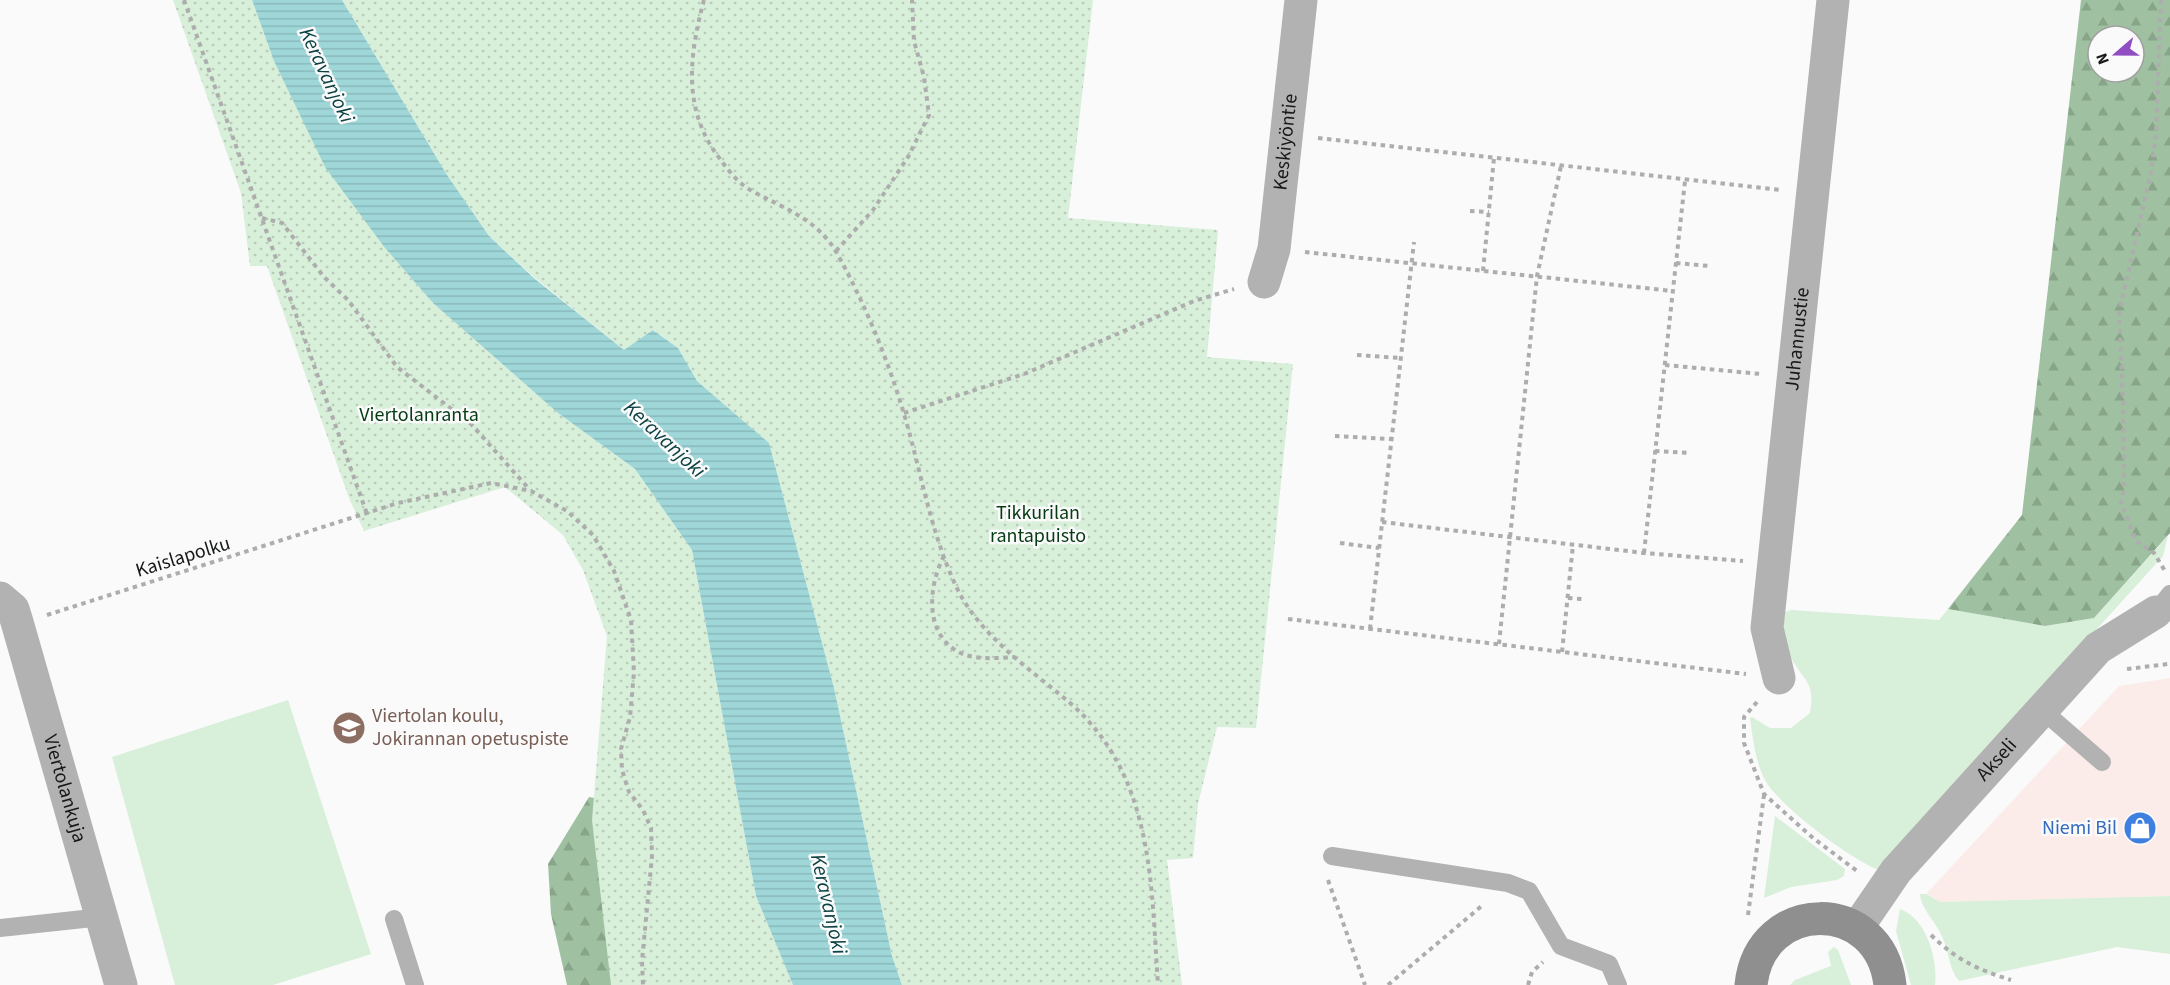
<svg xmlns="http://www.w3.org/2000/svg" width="2170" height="985" font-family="'Source Sans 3',sans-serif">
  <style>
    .commercial { fill: #fcece9 }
    .grass { fill: #d8efd9 }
    .forest { fill: url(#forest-firs); fill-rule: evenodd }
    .park { fill: url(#park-dots) }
    .water { fill: url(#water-rules) }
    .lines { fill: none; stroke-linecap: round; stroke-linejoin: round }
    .path { stroke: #adadae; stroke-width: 4; stroke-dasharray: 4.5 4.5; stroke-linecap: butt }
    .lane { stroke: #b3b2b2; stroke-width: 18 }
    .street { stroke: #b3b2b2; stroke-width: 33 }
    .secondary { stroke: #908f8f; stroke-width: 33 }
    .labels { text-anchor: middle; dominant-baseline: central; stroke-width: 5; stroke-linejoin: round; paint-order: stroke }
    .street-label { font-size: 20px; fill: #171818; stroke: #fafafb }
    .park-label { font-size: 20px; fill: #053b12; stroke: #fafafb }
    .education-label { font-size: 20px; fill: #785e54; stroke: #fafafb; text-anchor: start }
    .shop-label { font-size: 20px; fill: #366cbe; stroke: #fafafb; text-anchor: end }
    .water-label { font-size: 21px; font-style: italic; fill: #0d4243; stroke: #fafafb }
  </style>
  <defs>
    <pattern id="forest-firs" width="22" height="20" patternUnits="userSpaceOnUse" patternTransform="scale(1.5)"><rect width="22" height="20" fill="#9fc1a1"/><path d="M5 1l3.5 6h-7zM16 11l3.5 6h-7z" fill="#88a58a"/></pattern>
    <pattern id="park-dots" width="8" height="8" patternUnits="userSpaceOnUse" patternTransform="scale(1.5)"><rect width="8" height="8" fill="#d8efd9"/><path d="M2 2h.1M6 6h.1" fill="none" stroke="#b9ccba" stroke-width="1.8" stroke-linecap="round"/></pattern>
    <pattern id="water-rules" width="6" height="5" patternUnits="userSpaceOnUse" patternTransform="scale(1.5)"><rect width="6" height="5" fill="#9fd7d9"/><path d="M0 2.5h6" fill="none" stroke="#88b8ba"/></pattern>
  </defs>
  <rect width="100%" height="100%" fill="#fafafb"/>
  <polygon class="commercial" points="2170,678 2170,896 1940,902 1926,894 2119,686"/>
  <g class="grass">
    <path d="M2168 536 2163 556 1879 870C1850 859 1786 810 1768 785 1756 767 1753 740 1750 718L1752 717 1770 728H1791L1810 713C1815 681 1805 683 1791 658 1782 643 1783 628 1785 612L1791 610 1939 620 1948 609 2045 626 2094 618Z"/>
    <polygon points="288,700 371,954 273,985 175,985 112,757"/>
    <polygon points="1775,816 1845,869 1844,876 1837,880 1791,887 1764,898"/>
    <path d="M1920 894H1926L1940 902 2170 896V954L2117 947 1959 981C1949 970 1949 951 1942 936 1936 922 1921 909 1920 894Z"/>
    <path d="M1900 909C1927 919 1938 960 1935 985H1911L1896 931Z"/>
    <polygon points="1834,947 1838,950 1851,985 1790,985 1795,980 1831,966 1828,952"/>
  </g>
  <g class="forest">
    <path d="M2081 0H2170V533L2094 618 2045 626 1948 609 2022 515ZM2098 36H2134V72H2098Z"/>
    <polygon points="589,797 616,802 636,985 567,985 551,914 548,864"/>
  </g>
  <g class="park">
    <polygon points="173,0 252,0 274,61 385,248 433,303 558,413 635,469 692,550 756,896 793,985 611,985 592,820 607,636 583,570 563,535 505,487 364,531 349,498 267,266 250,266 241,193"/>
    <polygon points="342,0 1093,0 1068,218 1218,230 1207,357 1293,364 1256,728 1217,727 1198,804 1193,858 1167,860 1182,985 902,985 892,956 834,688 769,443 697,381 678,348 654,330 624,350 535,278 489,236 447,175"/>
  </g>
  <polygon class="water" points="252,0 342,0 447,175 489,236 535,279 624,350 653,330 678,348 697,381 769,443 834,688 892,956 902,985 793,985 756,896 692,550 635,469 558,413 433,303 385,248 325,167 274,61"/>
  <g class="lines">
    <g class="path">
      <polyline points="184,0 367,514"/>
      <path d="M704 0C689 56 682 110 720 159 728 170 739 184 752 191 785 209 818 219 838 255 865 304 888 360 904 414 921 471 930 530 955 584 978 635 1029 668 1070 703 1154 776 1151 884 1158 985"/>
      <polyline points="2161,0 2156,133 2151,172 2119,313 2123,402 2124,488 2121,503 2136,541 2154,553 2165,571"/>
      <polyline points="1318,138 1781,190"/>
      <polyline points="1470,211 1489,212"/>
      <polyline points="262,218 282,223 324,277 348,300 397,367 471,424 530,490"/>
      <polyline points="836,251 873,210 908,157 929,115 924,77 914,41 912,0"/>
      <polyline points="1305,252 1673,291"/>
      <polyline points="1676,263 1709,266"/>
      <polyline points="1483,271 1494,158"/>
      <polyline points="1357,355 1400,358"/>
      <polyline points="1665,365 1761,374"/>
      <polyline points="904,413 1024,374 1194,301 1234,289"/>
      <polyline points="1335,436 1391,439"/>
      <polyline points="1655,451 1689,453"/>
      <polyline points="1382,522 1644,553 1743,561"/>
      <polyline points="1340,543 1379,548"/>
      <polyline points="1644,553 1685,181"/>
      <path d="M944 556C929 584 924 630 955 650 972 661 996 658 1015 657"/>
      <polyline points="1568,598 1582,599"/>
      <polyline points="47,615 398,503 491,483 531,491 567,511 593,535 614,571 631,620 634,672 630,717 621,749 622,770 629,792 643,810 651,828 652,856 642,961 643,985"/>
      <polyline points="1288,619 1746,674"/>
      <polyline points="1370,629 1414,242"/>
      <polyline points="1499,644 1537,276 1561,166"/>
      <polyline points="1562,652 1573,545"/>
      <polyline points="2127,669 2168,664 2170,661"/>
      <polyline points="1757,702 1744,717 1744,743 1764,794 1813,838 1857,871"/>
      <polyline points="1328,880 1365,985"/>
      <polyline points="1748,915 1764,795"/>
      <path d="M1931 935C1957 960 1976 969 2011 980"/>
      <polyline points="1388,985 1484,904"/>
      <polyline points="1528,985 1532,972 1543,962"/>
    </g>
    <g class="lane">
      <polyline points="2156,612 2170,594"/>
      <polyline points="2041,709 2102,762"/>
      <polyline points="1332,856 1508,883 1529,891 1561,946 1609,964 1618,985"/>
      <polyline points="394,919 415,985"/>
      <polyline points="0,928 102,917"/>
    </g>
    <g class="street">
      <path id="s1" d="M1264 282 1274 249 1301 0"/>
      <path id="s2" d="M0 598 13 609 17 622 121 985"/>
      <path id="s3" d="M1779 678 1767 628 1833 0"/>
      <path id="s4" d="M1857 928 1896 871 2098 648 2156 612"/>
    </g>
    <path class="secondary" d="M1751 985C1760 897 1880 896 1890 985"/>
  </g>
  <defs>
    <g id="school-disc" transform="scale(1.725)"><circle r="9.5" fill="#8d6e63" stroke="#fafafb"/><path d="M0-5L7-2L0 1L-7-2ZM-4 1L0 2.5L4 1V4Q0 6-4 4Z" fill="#fff"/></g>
    <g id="shop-disc" transform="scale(1.725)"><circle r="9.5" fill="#3f7fe0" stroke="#fafafb"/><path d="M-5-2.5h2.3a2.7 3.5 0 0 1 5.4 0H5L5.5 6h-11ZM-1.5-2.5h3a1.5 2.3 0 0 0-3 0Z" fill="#fff"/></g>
  </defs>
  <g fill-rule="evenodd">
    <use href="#school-disc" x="349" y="728"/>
    <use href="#shop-disc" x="2140" y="828"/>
  </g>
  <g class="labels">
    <g class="street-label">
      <text stroke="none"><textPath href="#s1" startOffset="142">Keskiyöntie</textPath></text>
      <text stroke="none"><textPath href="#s3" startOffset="342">Juhannustie</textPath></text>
      <text transform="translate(183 557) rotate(-17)">Kaislapolku</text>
      <text stroke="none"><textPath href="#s4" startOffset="219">Akseli</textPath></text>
      <text stroke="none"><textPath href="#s2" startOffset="204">Viertolankuja</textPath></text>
    </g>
    <g class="park-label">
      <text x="419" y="415">Viertolanranta</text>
      <text x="1038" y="513">Tikkurilan<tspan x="1038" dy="23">rantapuisto</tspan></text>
    </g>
    <g class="education-label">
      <text x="372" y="716">Viertolan koulu,<tspan x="372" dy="23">Jokirannan opetuspiste</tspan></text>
    </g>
    <g class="shop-label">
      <text x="2117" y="828">Niemi Bil</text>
    </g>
    <g class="water-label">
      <text transform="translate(327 75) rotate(65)">Keravanjoki</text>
      <text transform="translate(665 439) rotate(43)">Keravanjoki</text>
      <text transform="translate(829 904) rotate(77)">Keravanjoki</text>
    </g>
  </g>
  <g transform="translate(2116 54) rotate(250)"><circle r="28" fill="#fafafb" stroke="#9fa0a0" stroke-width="1.5"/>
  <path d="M0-4.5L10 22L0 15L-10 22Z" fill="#914ec3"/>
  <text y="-9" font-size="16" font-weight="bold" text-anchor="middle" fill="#171818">N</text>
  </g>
</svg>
